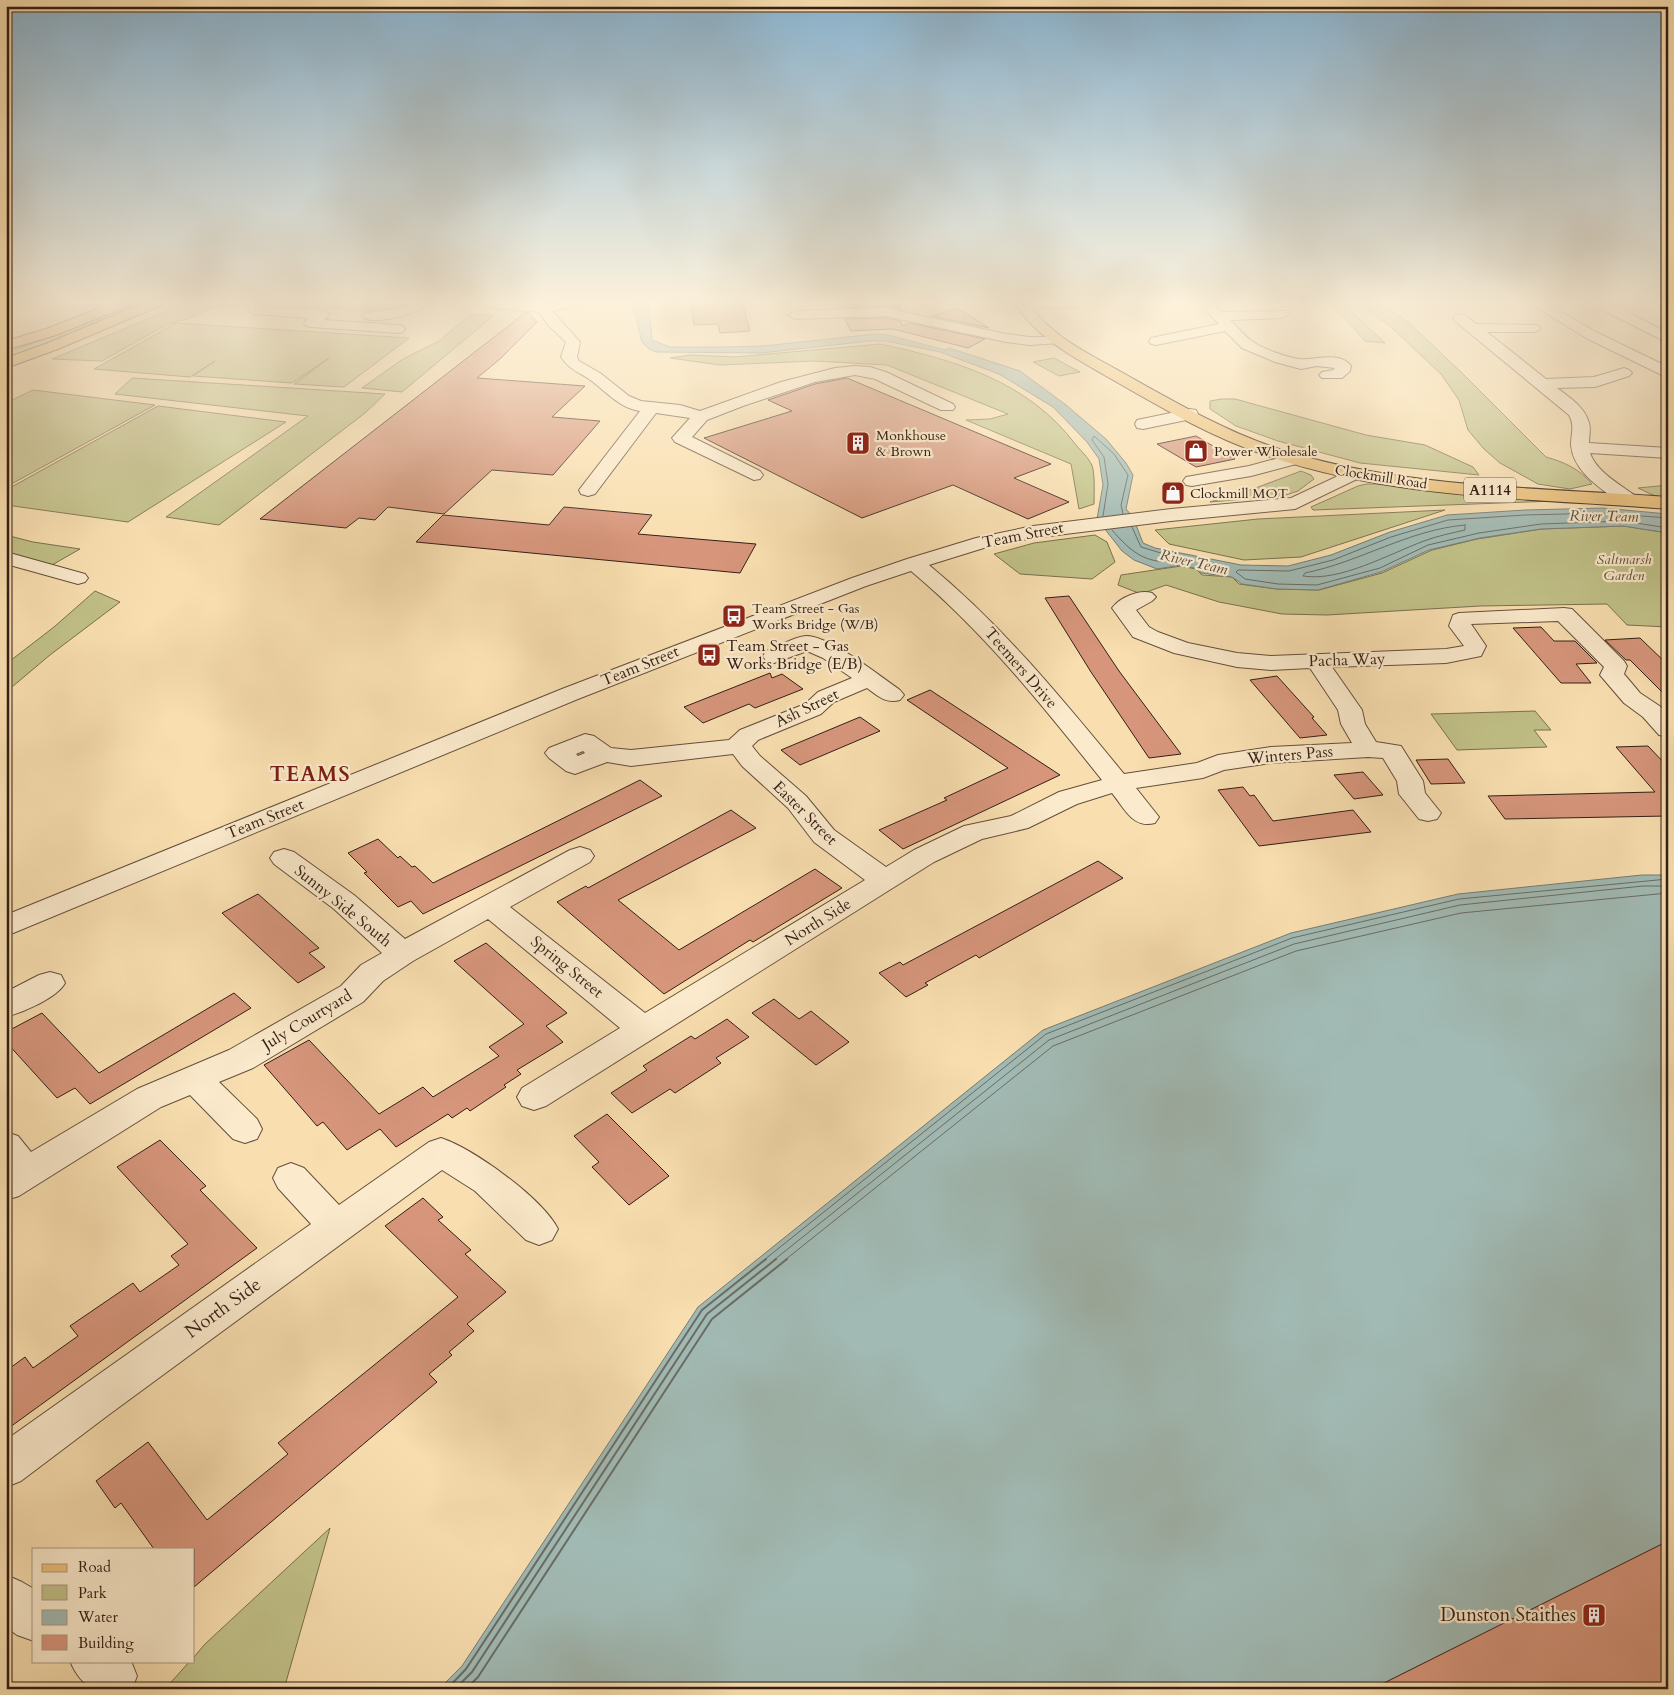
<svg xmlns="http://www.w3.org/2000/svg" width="1674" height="1695" font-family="Cardo,serif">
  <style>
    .green { fill: #c1c188; stroke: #7a704e }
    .water { fill: #a1bab4; stroke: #757c74 }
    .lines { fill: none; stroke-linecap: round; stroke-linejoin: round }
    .shore-far1 { stroke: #6a6c64; stroke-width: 1 }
    .shore { stroke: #6a6c64; stroke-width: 2 }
    .building { fill: #d7967c; stroke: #331e15 }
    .minor-casing { stroke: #644e3c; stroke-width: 2 }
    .major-casing { stroke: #331e15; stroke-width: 2 }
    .highway-casing { stroke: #331e15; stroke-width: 2 }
    .minor { fill: #fbeacc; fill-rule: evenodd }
    .major { fill: #ecc078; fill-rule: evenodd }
    .highway { fill: #ecc078; fill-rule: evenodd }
    .labels { text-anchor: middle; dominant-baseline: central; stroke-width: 4.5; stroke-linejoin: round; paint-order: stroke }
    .far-poi-label { font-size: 14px; fill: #331e15; stroke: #fbeacc; text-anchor: start }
    .far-street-label { font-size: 14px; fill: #331e15; stroke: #fbeacc }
    .far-park-label { font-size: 14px; font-style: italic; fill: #5e4f38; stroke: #fbeacc }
    .shield { fill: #fbeacc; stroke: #6f5b4c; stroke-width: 1 }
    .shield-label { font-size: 15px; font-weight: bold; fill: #331e15 }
    .far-water-label { font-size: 15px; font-style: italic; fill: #544d45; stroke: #fbeacc }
    .street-label { font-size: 16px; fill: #331e15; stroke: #fbeacc }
    .poi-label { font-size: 16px; fill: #331e15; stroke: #fbeacc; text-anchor: start }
    .near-street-label { font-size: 19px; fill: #331e15; stroke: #fbeacc }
    .near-poi-label { font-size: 19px; fill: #331e15; stroke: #fbeacc; text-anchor: end }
    .district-label { font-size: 21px; font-weight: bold; letter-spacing: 1px; fill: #7a1f14; stroke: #fbeacc }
  </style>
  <rect width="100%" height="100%" fill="#f9dfb0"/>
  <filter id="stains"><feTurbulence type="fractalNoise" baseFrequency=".004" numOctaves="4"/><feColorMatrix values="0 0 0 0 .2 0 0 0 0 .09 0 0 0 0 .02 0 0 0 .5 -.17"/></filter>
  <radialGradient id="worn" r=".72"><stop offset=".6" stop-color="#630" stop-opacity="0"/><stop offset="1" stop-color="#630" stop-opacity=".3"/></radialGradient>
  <g class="green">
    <polygon points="136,302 144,302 46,345 6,358 6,353 75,328"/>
    <polygon points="188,302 229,302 190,318 166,325 102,361 52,359"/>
    <polygon points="284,302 408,302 379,312 284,305"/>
    <polygon points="1330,302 1341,302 1385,343 1365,341"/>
    <path d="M1357 302H1378L1407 321 1462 373 1546 457C1564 462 1580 469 1592 484L1570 489 1538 484 1500 463 1484 449 1468 430 1459 400 1441 374 1391 327Z"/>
    <polygon points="471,314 493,316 402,392 362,388 403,359 439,341"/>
    <polygon points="176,323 409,338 344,387 294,384 329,358 292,383 193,376 215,361 190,377 94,369"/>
    <path d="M880 344C955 360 1028 381 1076 445 1081 451 1092 461 1093 469 1095 480 1094 493 1094 504L1079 509 1071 464 966 420 990 419 1008 414 887 365 815 361 720 365 670 358 691 355 735 357Z"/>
    <polygon points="1054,358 1080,372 1059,376 1033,362"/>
    <polygon points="132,378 385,394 365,413 219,525 166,517 308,416 115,394"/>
    <polygon points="33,390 155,405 6,487 6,403"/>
    <polygon points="1222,399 1235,399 1366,435 1425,445 1473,467 1479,475 1360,463 1278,441 1236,426 1210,409 1210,401"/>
    <polygon points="158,406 286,422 128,522 6,505 6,490"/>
    <polygon points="1301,471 1311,475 1314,479 1298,491 1283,496 1210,502 1253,489"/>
    <polygon points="1366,484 1376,484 1555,501 1313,510 1311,507 1358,486"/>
    <polygon points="1668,485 1668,497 1655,496 1638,488"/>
    <polygon points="1445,510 1301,557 1244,560 1169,544 1155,530 1258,519"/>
    <polygon points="1624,526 1668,533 1668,627 1627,625 1607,604 1480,606 1327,615 1282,614 1219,602 1166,585 1141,594 1118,585 1121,575 1181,566 1196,569 1202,575 1232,577 1239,584 1277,589 1319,590 1382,573 1432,550 1477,539 1542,529"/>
    <polygon points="6,535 33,542 80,549 52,565 6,552"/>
    <polygon points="1095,535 1107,542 1115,562 1092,579 1020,574 994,554 1034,543"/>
    <polygon points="95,591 120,602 50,655 6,692 6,664 54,627"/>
    <polygon points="1535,711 1551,730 1534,730 1547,747 1457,750 1431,714"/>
    <polygon points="330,1528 284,1689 165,1689 190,1661 194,1661 194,1657 205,1644"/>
  </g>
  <g class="water">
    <polygon points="632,302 649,302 652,340 670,347 723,347 763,346 875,334 888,335 945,350 949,348 1020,371 1066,405 1106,439 1126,463 1133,475 1126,509 1133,517 1143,543 1155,548 1241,565 1288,566 1331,555 1390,532 1447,515 1525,510 1603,508 1668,514 1668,533 1623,526 1541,529 1480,538 1429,550 1381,572 1318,590 1277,589 1242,584 1232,577 1201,573 1198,569 1182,565 1157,569 1134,560 1122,551 1097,519 1103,485 1099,459 1087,442 1053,407 999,374 940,352 886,341 871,341 761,353 656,352 649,349 642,342"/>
    <polygon points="1642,875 1668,875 1668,1689 439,1689 462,1666 698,1307 1043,1030 1291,933 1458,894"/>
  </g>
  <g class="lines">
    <g class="shore-far1">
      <polyline points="1103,516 1108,484 1104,457 1092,440 1094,436 1114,454 1128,475 1121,505 1123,514"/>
      <polyline points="1668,518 1603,513 1525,515 1448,520 1391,537 1333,560 1289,571 1238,570 1236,572 1245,579 1278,584 1317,585 1380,568 1428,545 1479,533 1541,524 1623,521 1668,528"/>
      <path d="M1465 525V530C1452 533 1437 536 1424 541 1389 554 1340 582 1303 576L1305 573C1360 562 1408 530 1465 525Z"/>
      <path d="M1112 530C1130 551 1147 566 1176 560L1174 557 1141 547 1132 527"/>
      <polyline points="764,1260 1046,1034 1292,938 1459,899 1668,879"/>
      <polyline points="774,1260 1049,1040 1294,944 1460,905 1643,886 1668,886"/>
      <polyline points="785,1260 1053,1046 1296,951 1461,913 1668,893"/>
    </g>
    <g class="shore">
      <polyline points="447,1689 466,1669 702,1310 766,1259"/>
      <polyline points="455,1689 472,1672 707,1314 776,1259"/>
      <polyline points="466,1689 478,1677 712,1319 787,1259"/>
    </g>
  </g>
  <g class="building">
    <polygon points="691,302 742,302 750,331 720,333 718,324 694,325"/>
    <polygon points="837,304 900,304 901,309 885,306 839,308"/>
    <polygon points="957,308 989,328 932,316"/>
    <polygon points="525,313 529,313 537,322 500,359 477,378 585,386 552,417 600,421 553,475 492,470 444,514 388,507 375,520 359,518 346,528 260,519"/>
    <polygon points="885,318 901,321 902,326 910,323 985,339 968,348 893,329 851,331 845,319"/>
    <polygon points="847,378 1051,464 1014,478 1069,502 1028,519 953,485 862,518 704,438 792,411 768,400 815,384"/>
    <polygon points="1196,436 1235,459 1196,467 1157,444"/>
    <polygon points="564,507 652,515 638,534 756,544 740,573 416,542 443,515 549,525"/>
    <polygon points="1069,596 1119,671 1181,754 1149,758 1091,672 1045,598"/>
    <polygon points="1541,627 1554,641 1575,641 1597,663 1576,664 1591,683 1561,683 1513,628"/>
    <polygon points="1640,638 1668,665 1668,698 1630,660 1626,660 1605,640"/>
    <polygon points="770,673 772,678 782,674 803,689 755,708 749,704 703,723 684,707"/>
    <polygon points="1277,676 1314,717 1312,718 1327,735 1300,738 1250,680"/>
    <polygon points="930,690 1060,775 903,849 879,830 947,800 944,798 1008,768 907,700"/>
    <polygon points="860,717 880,731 800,765 781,750"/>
    <polygon points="1648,746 1668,767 1668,816 1505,819 1488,796 1655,792 1616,747"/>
    <polygon points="1448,759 1465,783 1431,784 1416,760"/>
    <polygon points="1363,772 1383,795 1354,799 1334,775"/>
    <polygon points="640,780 662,796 423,914 411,901 398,907 364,873 367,872 348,853 378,839 398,858 400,856 412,867 415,866 433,883"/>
    <polygon points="1243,787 1250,796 1254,795 1273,821 1353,810 1371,832 1259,846 1218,790"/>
    <polygon points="731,810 756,828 618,900 679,950 815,869 842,888 753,942 750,940 664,994 557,902 586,886 588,888"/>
    <polygon points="1098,861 1123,878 979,958 976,955 925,983 928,985 906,997 879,973 900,962 903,965"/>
    <polygon points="258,894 319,948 309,953 325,967 298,983 222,913"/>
    <polygon points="486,943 567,1013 546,1026 563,1042 517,1070 521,1074 504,1085 506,1087 470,1111 467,1108 452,1118 448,1114 396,1147 380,1129 347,1150 323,1122 317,1126 264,1065 309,1040 379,1114 423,1087 433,1097 499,1056 489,1047 524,1024 454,961"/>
    <polygon points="234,993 251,1008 90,1104 75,1088 57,1098 6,1042 6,1032 42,1013 99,1073"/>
    <polygon points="774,999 799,1019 811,1011 849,1042 816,1065 752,1013"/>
    <polygon points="727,1019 749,1037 716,1058 721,1063 675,1093 670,1089 632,1113 611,1093 647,1070 643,1066 691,1036 695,1039"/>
    <polygon points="607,1114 669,1176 629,1205 592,1167 599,1162 574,1136"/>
    <polygon points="160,1140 206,1186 200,1190 257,1248 6,1430 6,1371 25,1357 33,1368 78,1336 70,1326 133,1283 140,1292 179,1265 171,1256 188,1244 117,1167"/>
    <polygon points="423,1198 443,1217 438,1220 471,1250 465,1254 506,1292 467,1324 474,1331 449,1352 452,1355 429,1374 437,1382 194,1587 194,1549 154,1549 121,1503 115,1508 96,1481 148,1442 207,1520 288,1454 278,1443 458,1297 385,1226"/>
    <polygon points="1668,1541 1668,1689 1372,1689"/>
  </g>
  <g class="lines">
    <g class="minor-casing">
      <g id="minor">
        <polygon points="249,302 265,302 262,307 327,311 329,314 324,320 398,325 403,326 405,329 403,332 398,333 311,327 306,326 304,323 309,318 253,314 245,306"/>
        <path d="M415 302H431C422 313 371 327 362 316L364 313 397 309Z"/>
        <path d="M467 302C492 300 517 303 542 304 554 304 568 302 581 302L579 305 552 311 580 342 577 357 579 361 600 373 629 396 641 401 680 405 700 411 781 382 835 368 855 366 870 367 886 372 953 404 955 407 953 410H941L875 379 855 375 815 382 743 406 707 420 692 437 760 471 763 475 760 479 754 480 675 442 672 438 690 418 656 413 595 494 588 496 581 494 579 490 640 411C619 408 606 391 589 379 577 371 570 370 561 357L566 342 548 325 539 312 474 306Z"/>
        <polygon points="1017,302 1117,302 1110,306 1022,308 1017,307 1015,304"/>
        <path d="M1198 302H1212L1222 312 1288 311 1290 314 1283 318 1230 320C1237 326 1244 336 1252 341 1262 349 1287 357 1299 359 1313 361 1340 350 1351 366L1350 371 1342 378H1322L1319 375 1322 372 1333 370 1335 368 1317 366 1301 369 1275 362 1242 348 1225 331 1156 345 1151 344 1149 341 1151 338 1219 324Z"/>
        <polygon points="1528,302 1544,302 1596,332 1668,367 1668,378 1586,338"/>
        <polygon points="1591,302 1608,302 1668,333 1668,343 1593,305"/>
        <polygon points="885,308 1006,334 1029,337 1060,337 1062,340 1060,343 1029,345 1006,342 885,316 795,319 788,315 795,311"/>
        <path d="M1460 314 1465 315 1476 324 1538 325 1540 328 1538 331 1533 332H1487L1546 379 1594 377 1624 368 1629 370 1632 373 1629 376 1595 387 1557 388C1569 397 1585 407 1589 423 1591 429 1589 436 1589 443L1668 448V458L1590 453C1597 472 1618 483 1634 495L1636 499 1634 503 1627 505 1620 503C1602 489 1573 472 1571 445 1571 434 1575 425 1569 415L1455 321 1453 318Z"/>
        <polygon points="1190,409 1196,410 1198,414 1196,418 1143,429 1137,428 1135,424 1137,420"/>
        <polygon points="1294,454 1300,455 1303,459 1300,463 1251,476 1192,486 1186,485 1183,481 1186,477 1192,476 1249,466"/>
        <path d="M1353 469 1359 470 1362 474 1359 478 1295 509 1171 521 1033 538 987 547 929 565C1003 626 1063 700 1124 774L1197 763 1218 755 1271 747 1352 743 1341 724 1338 710 1310 668 1271 670 1237 667 1174 653 1133 637 1112 608C1120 597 1140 589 1152 593L1156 597 1152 601 1136 610 1149 627 1158 632 1188 643 1237 653 1271 656 1446 649 1464 646 1449 626 1453 615 1459 613 1564 608 1572 609 1624 661 1627 666 1624 674 1640 693 1661 707 1668 715V737L1659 735 1643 717 1624 703 1600 675 1604 667 1558 621 1471 624 1486 646 1481 656 1446 663 1332 667 1362 710 1365 724 1376 742 1401 746 1423 781 1425 793 1441 813 1437 819 1428 821 1419 819 1399 794 1397 781 1383 758 1368 757 1271 763 1224 770 1203 778 1136 788 1159 817 1155 823C1133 829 1125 809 1112 793L1077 804 1028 828 982 839 934 862 546 1106 534 1110 522 1106 517 1097 522 1088 620 1028 488 919 413 961 383 981 363 1002 253 1068 219 1082 257 1119 262 1129 257 1139 245 1143 233 1139 190 1095 161 1107 19 1196 6 1200V1132L18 1136 31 1152 137 1089 229 1050 341 986 361 965 382 953 334 909 274 864 270 858 274 852 284 849 294 852 354 895 405 939 570 850 580 847 590 850 594 856 590 862 510 907 645 1013 865 880 814 842 788 808 742 766 733 754 631 766 607 762 575 774 566 771 549 758 545 753 549 748 585 734 594 736 611 748 631 750 729 740 740 730 805 704 818 692 852 678 823 658 807 651 774 663 766 661 763 656 766 651C778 647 793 637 806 636 829 635 881 677 900 690L904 695 900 700C886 704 878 696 867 688L834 702 821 714 758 740 752 746 760 756 806 796 834 830 886 867 914 850 964 826 1011 816 1059 792 1102 780C1042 705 984 632 911 571L866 586 578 699 6 936V915L562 689 852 578 907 559 976 538 1033 526 1171 509 1291 498ZM583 751 585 753 578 756 576 754Z"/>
        <polygon points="6,552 85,574 88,578 85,582 78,584 6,564"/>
        <path d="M50 972 61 975 65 983C57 998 23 1012 6 1017V992L39 975Z"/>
        <path d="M441 1138C474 1149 542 1198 558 1229L552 1240 539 1245 526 1240 475 1191 442 1170 107 1416 21 1481 6 1487V1440L311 1224 278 1188 273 1178 278 1168 291 1163 304 1168 339 1205 429 1142Z"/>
        <polygon points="6,1575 22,1582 34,1589 34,1641 17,1635 6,1627"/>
        <path d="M70 1661H131L137 1676 132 1689C99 1689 85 1695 70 1661Z"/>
      </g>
    </g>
    <g class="major-casing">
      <g id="major">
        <polygon points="146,302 164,302 162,305 58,349 6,368 6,358 48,343"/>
        <path d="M1014 302H1028C1051 338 1094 356 1130 377 1178 404 1227 432 1279 449 1405 489 1538 487 1668 497V509C1533 498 1394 500 1265 455 1214 438 1167 411 1120 384 1081 361 1039 342 1014 302Z"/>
      </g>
    </g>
    <g class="highway-casing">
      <polygon id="highway" points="115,302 133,302 131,305 56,335 6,350 6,341 46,329"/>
    </g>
    <use href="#minor" class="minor"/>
    <use href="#major" class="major"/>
    <use href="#highway" class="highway"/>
  </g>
  <linearGradient id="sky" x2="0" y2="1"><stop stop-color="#8bb6d3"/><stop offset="0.56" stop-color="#fcf1db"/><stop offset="1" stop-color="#fcf1db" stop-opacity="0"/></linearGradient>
  <rect width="1674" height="539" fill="url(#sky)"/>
  <defs>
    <g id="building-square" transform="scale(1.25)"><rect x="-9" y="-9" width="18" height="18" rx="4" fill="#8f2418" stroke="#fbeacc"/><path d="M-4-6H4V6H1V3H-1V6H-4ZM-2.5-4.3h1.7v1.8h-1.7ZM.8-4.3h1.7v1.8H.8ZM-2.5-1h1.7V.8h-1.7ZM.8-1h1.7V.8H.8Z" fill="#fff"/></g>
    <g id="shop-square" transform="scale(1.25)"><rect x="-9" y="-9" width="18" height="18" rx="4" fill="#8f2418" stroke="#fbeacc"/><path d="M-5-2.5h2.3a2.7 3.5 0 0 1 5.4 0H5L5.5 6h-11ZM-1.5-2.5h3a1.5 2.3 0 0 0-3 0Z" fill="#fff"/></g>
    <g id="bus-square" transform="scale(1.25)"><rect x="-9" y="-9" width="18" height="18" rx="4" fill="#8f2418" stroke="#fbeacc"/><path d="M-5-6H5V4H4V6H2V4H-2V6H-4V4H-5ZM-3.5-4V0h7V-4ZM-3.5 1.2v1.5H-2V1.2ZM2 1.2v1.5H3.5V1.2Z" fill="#fff"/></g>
  </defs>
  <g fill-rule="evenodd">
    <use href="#building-square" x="858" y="443"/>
    <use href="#shop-square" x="1196" y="451"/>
    <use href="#shop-square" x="1173" y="493"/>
    <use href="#bus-square" x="734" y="616"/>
    <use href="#bus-square" x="709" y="655"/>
    <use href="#building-square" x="1594" y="1615"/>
  </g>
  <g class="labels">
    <g class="far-poi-label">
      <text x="876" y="435">Monkhouse<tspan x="876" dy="16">&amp; Brown</tspan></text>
      <text x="1214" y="451">Power Wholesale</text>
      <text x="1190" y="493">Clockmill MOT</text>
      <text x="752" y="608">Team Street - Gas<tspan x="752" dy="16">Works Bridge (W/B)</tspan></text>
    </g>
    <g class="far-street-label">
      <text transform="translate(1381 477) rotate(9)">Clockmill Road</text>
    </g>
    <g class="far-park-label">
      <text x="1624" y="559">Saltmarsh<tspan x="1624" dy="16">Garden</tspan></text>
    </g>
    <rect class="shield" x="1464" y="477.5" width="52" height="25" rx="4"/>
    <g class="shield-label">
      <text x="1490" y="490">A1114</text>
    </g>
    <g class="far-water-label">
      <text transform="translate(1604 516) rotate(1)">River Team</text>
      <text transform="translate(1194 562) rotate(13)">River Team</text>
    </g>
    <g class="street-label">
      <text transform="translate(1023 535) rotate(-11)">Team Street</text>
      <text transform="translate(1347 660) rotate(-2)">Pacha Way</text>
      <text transform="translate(640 666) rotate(-22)">Team Street</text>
      <text transform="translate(1021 668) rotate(49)">Teemers Drive</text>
      <text transform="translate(807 708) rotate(-26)">Ash Street</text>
      <text transform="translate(1290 755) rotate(-5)">Winters Pass</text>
      <text transform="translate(805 813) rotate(45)">Easter Street</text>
      <text transform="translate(265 819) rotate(-22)">Team Street</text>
      <text transform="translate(343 906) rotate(39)">Sunny Side South</text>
      <text transform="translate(818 922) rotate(-32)">North Side</text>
      <text transform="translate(567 967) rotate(39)">Spring Street</text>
      <text transform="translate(307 1020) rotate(-31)">July Courtyard</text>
    </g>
    <g class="poi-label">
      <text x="726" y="646">Team Street - Gas<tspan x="726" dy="18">Works Bridge (E/B)</tspan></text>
    </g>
    <g class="near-street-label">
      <text transform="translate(223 1308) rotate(-36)">North Side</text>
    </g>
    <g class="near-poi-label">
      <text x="1576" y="1615">Dunston Staithes</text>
    </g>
    <g class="district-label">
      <text x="310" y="774">TEAMS</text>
    </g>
  </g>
  <rect width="1674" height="1695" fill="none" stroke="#f9dfb0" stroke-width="25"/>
  <rect x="8" y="8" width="1659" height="1680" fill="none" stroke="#331e15" stroke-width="2.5"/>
  <rect x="12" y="12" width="1649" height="1670" fill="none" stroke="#331e15"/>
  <rect x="32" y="1548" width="162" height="115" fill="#fbeacc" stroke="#ab9883"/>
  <rect x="42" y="1564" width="25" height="8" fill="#ecc078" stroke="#ab9883"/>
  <text x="78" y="1572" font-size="15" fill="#331e15">Road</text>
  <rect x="42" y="1585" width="25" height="15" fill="#c1c188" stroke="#ab9883"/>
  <text x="78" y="1598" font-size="15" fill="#331e15">Park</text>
  <rect x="42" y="1610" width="25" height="15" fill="#a1bab4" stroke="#ab9883"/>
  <text x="78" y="1622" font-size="15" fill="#331e15">Water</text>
  <rect x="42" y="1635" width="25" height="15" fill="#d7967c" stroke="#ab9883"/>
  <text x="78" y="1648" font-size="15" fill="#331e15">Building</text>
  <rect width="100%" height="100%" filter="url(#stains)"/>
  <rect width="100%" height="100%" fill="url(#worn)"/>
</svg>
